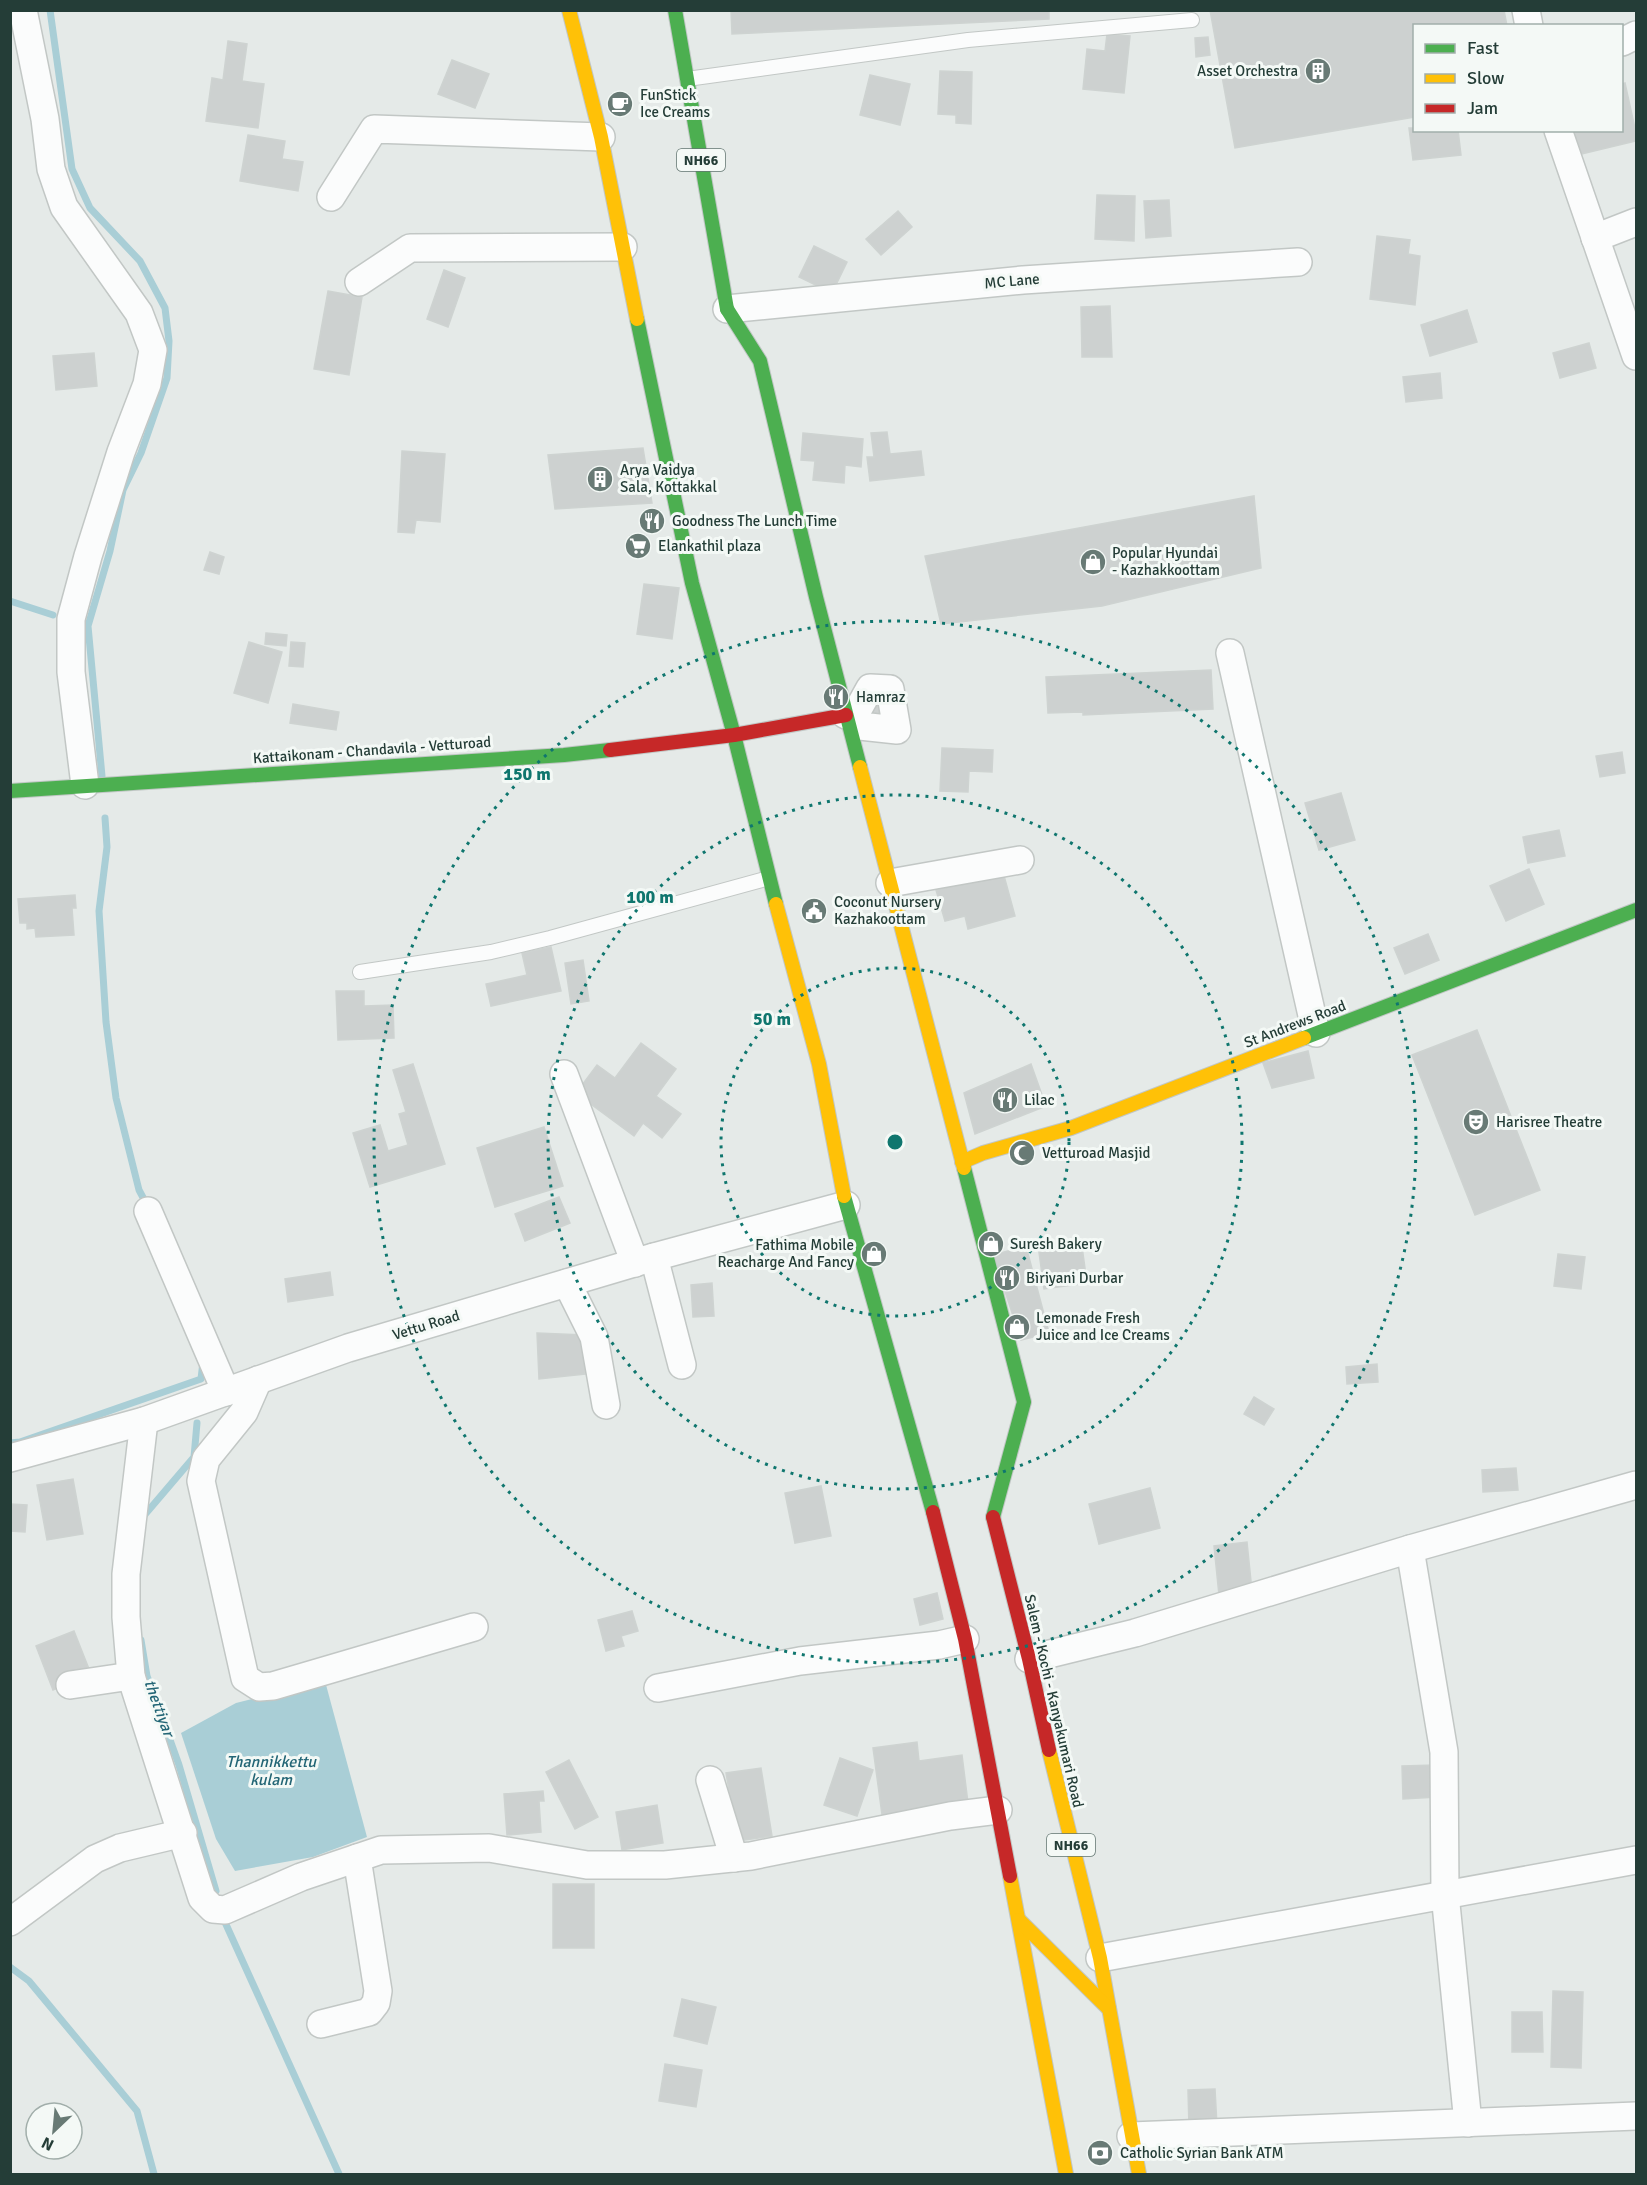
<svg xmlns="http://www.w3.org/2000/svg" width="1647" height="2185" font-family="Signika,sans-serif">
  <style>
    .water { fill: #a9ced6 }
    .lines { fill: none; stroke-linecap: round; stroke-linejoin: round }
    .stream { stroke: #a9ced6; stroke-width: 7 }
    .building { fill: #cdd1d0; stroke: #ced3d1; stroke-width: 1.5 }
    .lane-casing { stroke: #c2c7c5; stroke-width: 16 }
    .street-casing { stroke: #c2c7c5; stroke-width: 30 }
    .fast-casing { stroke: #c1c7c5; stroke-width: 16 }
    .slow-casing { stroke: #c1c7c5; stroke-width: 16 }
    .jam-casing { stroke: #c1c7c5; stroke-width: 16 }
    .lane { stroke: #fbfcfc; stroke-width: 14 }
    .street { stroke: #fbfcfc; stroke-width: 27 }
    .fast { stroke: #4caf50; stroke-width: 14 }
    .slow { stroke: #ffc107; stroke-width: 14 }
    .jam { stroke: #c62828; stroke-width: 14 }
    .ring { fill: none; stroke: #0f766e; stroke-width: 3; stroke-dasharray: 3 6 }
    .labels { text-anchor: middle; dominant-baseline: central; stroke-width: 6; stroke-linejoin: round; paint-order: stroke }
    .shield { fill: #f4f9f6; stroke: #627570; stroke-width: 1.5 }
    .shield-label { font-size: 14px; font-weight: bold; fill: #243d37 }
    .poi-label { font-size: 15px; fill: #243d37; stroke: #f4f9f6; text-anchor: start }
    .street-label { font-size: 15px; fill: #243d37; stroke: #f4f9f6 }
    .water-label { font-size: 16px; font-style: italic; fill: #226575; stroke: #f4f9f6 }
    .centre { fill: #0f766e; stroke: #f4f9f6; stroke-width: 3 }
    .ring-label { font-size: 18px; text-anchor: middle; font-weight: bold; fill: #0f766e; stroke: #f4f9f6; stroke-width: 6; stroke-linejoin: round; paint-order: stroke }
  </style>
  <rect width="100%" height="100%" fill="#e5eae8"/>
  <polygon class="water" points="325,1681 367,1837 313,1857 235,1871 216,1839 181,1733 236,1703"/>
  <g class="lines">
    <g class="stream">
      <polyline points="50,10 72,169 90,208 140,261 165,308 169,341 167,378 141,453 123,490 110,551 88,626 102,776"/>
      <polyline points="10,601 53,615"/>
      <polyline points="105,818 107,847 99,911 106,1022 116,1098 139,1190 147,1205"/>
      <polyline points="10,1443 20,1442 201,1379 203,1362"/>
      <polyline points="142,1518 194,1457 197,1423"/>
      <polyline points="141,1640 147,1676 179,1765 216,1891"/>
      <polyline points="224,1920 339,2174"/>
      <polyline points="10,1967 29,1981 137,2111 154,2174"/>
    </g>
  </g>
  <g class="building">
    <polygon points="731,10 1049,10 1049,19 732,34"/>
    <polygon points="1210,10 1504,10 1507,26 1414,26 1414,117 1235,148"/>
    <polygon points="1107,34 1130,36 1124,93 1083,89 1087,49 1105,51"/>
    <polygon points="1208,37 1210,55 1196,57 1195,38"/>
    <polygon points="228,41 247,44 242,81 264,84 258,128 206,121 212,78 223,80"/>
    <polygon points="452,60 489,74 475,108 438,94"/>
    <polygon points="940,71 972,72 971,124 956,123 956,115 938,114"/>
    <polygon points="870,75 910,84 900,125 860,115"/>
    <polygon points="1625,83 1636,133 1636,141 1577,155 1571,130 1622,130 1622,84"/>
    <polygon points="1409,128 1414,128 1414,130 1458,130 1461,155 1413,160"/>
    <polygon points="248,135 285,141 282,159 303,162 298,191 240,181"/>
    <polygon points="1097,195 1135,196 1134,241 1095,239"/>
    <polygon points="1169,200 1171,236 1146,238 1144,201"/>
    <polygon points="898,211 912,227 881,255 866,239"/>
    <polygon points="1377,236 1410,240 1408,254 1420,256 1415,305 1370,299"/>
    <polygon points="814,246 847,262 832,293 799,277"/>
    <polygon points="444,270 465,278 448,327 427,319"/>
    <polygon points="328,291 362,297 349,375 314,369"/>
    <polygon points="1110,306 1112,357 1082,357 1081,307"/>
    <polygon points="1467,310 1477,342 1430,356 1421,325"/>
    <polygon points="1589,343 1596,368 1560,378 1553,353"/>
    <polygon points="94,353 97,386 56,390 53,356"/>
    <polygon points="1440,373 1442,398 1406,402 1403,377"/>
    <polygon points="887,432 890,454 921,451 924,475 870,481 867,457 874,457 871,433"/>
    <polygon points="803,433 863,439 861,467 845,465 844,483 813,480 815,461 801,460"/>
    <polygon points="643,448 652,503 555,509 548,455"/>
    <polygon points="402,451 445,454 440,522 416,520 414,533 398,532"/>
    <polygon points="1254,496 1261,568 1102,606 941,624 925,556"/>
    <polygon points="210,552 224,557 219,574 204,570"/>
    <polygon points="644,584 679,588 672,639 637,634"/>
    <polygon points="266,633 287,635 286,646 265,644"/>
    <polygon points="249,642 282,652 268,703 234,693"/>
    <polygon points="291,642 305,643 303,667 289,666"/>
    <polygon points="1211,670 1213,709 1083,715 1083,712 1048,713 1046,677"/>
    <polygon points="293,704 339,712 336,730 290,723"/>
    <polygon points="866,706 888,706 889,722 866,722"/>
    <polygon points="942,748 993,750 992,772 969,771 968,792 940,791"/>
    <polygon points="1622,752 1625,773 1600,777 1596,756"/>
    <polygon points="1341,793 1355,840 1319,850 1305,803"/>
    <polygon points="1559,830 1565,856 1528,863 1523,837"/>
    <polygon points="1529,869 1544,904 1506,921 1490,886"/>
    <polygon points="1003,872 1015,916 968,929 965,916 945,921 936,890"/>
    <polygon points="75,895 76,908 72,908 74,935 36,937 35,928 27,929 27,923 20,923 18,899"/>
    <polygon points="1428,934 1439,960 1405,974 1394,948"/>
    <polygon points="551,947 561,991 491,1006 486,984 527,975 522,953"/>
    <polygon points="583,960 589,1001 571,1004 565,963"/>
    <polygon points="336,991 364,991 364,1006 393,1005 394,1038 338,1040"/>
    <polygon points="1477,1030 1540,1190 1475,1215 1412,1055"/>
    <polygon points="641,1043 676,1069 656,1096 681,1114 662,1138 643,1123 634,1136 576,1093 597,1065 615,1078"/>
    <polygon points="1308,1051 1314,1078 1272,1088 1263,1063"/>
    <polygon points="413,1064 445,1164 370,1187 353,1133 380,1125 388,1151 408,1145 399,1114 406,1112 393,1070"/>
    <polygon points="1031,1064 1046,1106 975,1134 964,1093"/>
    <polygon points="544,1127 563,1186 495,1207 477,1148"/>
    <polygon points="559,1197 570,1223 525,1241 515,1214"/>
    <polygon points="1081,1239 1087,1283 1044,1289 1038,1245"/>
    <polygon points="1026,1246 1049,1333 1021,1340 993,1255"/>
    <polygon points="1558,1254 1585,1257 1581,1289 1554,1286"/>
    <polygon points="330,1272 333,1295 288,1302 285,1279"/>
    <polygon points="712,1283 714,1316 693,1317 691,1285"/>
    <polygon points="537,1333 584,1335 585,1374 539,1379"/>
    <polygon points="1377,1364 1378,1382 1347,1384 1346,1367"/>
    <polygon points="1254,1397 1274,1409 1264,1425 1244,1414"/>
    <polygon points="1516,1468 1518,1490 1483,1492 1482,1470"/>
    <polygon points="73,1479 83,1534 47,1540 37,1485"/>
    <polygon points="821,1486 831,1536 795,1543 785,1493"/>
    <polygon points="1150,1488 1160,1528 1099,1544 1089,1504"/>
    <polygon points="10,1504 27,1505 25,1532 10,1531"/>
    <polygon points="1247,1542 1252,1591 1219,1595 1214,1546"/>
    <polygon points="937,1593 943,1619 920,1625 914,1599"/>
    <polygon points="632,1611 638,1631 621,1636 624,1646 606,1651 598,1620"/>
    <polygon points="74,1631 91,1674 53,1690 36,1646"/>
    <polygon points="917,1742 919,1761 962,1755 969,1811 883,1822 873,1748"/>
    <polygon points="840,1758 873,1770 857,1816 824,1805"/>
    <polygon points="569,1760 598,1817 575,1829 546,1772"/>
    <polygon points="1435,1765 1437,1797 1403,1799 1402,1766"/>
    <polygon points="761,1768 772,1836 738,1841 726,1773"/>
    <polygon points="543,1791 544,1801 539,1801 541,1832 507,1835 504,1794"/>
    <polygon points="657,1805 663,1843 622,1850 616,1812"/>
    <rect x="553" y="1884" width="41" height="64"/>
    <polygon points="1553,1991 1583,1992 1581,2068 1551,2067"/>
    <polygon points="682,1999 716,2007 707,2044 674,2036"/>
    <polygon points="1512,2012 1542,2012 1543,2052 1512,2052"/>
    <polygon points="665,2064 702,2070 696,2107 659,2101"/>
    <polygon points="1215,2089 1217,2126 1189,2127 1188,2090"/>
  </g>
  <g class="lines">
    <g class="lane-casing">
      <g id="lane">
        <polyline points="687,79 968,40 1192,20"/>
        <polyline points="360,972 491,952 550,938 769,878"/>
      </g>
    </g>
    <g class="street-casing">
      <g id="street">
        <polyline points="23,10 45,119 51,169 64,207 139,313 153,350 147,384 121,452 88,556 71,619 71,672 85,785"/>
        <polyline points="1526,10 1529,26"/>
        <polyline points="1622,42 1636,35"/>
        <polyline points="1558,130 1636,356"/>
        <polyline points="331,197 374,129 601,137"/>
        <polyline points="1595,238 1636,222"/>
        <polyline points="359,282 410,248 623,247"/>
        <polyline points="727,309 1023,280 1298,262"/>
        <polyline points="1230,653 1316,1033"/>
        <polyline points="846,715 856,713 860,726 897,730 890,689 870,688 856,713"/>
        <polyline points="890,883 1020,860"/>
        <polyline points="564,1074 635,1263"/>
        <polyline points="148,1211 226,1392"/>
        <polyline points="654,1257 682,1365"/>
        <polyline points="567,1283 594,1337 606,1405"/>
        <polyline points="258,1380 244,1412 206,1459 201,1481 245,1678 259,1687 273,1686 474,1627"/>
        <polyline points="144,1421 126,1574 126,1617 131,1676 202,1898 213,1909 225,1910 301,1877 381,1850 489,1848 587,1865 665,1865 751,1856 950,1816 998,1810"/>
        <polyline points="10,1458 144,1421 348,1348 654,1257 846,1205"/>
        <polyline points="1410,1549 1444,1752 1445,1894 1468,2123"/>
        <polyline points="1029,1659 1135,1633 1410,1549 1636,1485"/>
        <polyline points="70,1685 131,1676"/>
        <polyline points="658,1688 800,1661 939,1645 965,1639"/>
        <polyline points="710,1780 734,1858"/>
        <polyline points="10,1922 95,1859 120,1848 183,1833"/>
        <polyline points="1100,1958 1636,1860"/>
        <polyline points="321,2024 369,2012 376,2003 378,1991 357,1858"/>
        <polyline points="1131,2136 1636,2116"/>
      </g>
    </g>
    <g class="fast-casing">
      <g id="fast">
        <polyline points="675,10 727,309"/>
        <polyline points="727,309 760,361 816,597 860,767"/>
        <polyline points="637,319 692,583 734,735 776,904"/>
        <polyline points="10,791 564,755 610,750"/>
        <polyline points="1304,1038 1636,910"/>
        <polyline points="964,1168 1024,1402 993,1517"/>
        <polyline points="844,1196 933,1512"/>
      </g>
    </g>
    <g class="slow-casing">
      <g id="slow">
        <polyline points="569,10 601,137 637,319"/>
        <polyline points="860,767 964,1168"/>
        <polyline points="776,904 819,1064 844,1196"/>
        <polyline points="962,1162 983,1153 1071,1128 1304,1038"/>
        <polyline points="1049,1750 1100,1958 1139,2174"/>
        <polyline points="1010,1876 1066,2174"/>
        <polyline points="1019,1920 1109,2009"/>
      </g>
    </g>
    <g class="jam-casing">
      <g id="jam">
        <polyline points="610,750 734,735 846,715"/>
        <polyline points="933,1512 965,1639 1010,1876"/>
        <polyline points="993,1517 1029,1659 1049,1750"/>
      </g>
    </g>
    <use href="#lane" class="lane"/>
    <use href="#street" class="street"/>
    <use href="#fast" class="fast"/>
    <use href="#slow" class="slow"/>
    <use href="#jam" class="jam"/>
  </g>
  <g class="ring">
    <circle cx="895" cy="1142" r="174"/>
    <circle cx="895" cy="1142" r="347"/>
    <circle cx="895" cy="1142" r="521"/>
  </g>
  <defs>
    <g id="building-disc" transform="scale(1.35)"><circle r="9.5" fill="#687a75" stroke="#f4f9f6"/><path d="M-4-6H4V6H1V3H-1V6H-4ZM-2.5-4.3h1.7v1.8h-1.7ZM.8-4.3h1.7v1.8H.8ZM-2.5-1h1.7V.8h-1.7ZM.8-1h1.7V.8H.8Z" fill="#fff"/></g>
    <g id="cafe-disc" transform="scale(1.35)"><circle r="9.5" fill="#687a75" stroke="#f4f9f6"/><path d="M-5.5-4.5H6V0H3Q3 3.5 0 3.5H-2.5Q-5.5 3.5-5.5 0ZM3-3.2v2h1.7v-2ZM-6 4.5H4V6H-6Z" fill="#fff"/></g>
    <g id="restaurant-disc" transform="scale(1.35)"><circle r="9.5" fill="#687a75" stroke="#f4f9f6"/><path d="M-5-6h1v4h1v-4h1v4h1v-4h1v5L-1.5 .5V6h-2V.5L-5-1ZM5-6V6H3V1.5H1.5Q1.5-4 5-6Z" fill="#fff"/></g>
    <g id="supermarket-disc" transform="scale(1.35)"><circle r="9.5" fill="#687a75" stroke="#f4f9f6"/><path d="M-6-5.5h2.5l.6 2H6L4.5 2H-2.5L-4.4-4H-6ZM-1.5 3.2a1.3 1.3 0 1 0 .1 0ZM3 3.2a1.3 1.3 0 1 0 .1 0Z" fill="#fff"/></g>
    <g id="shop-disc" transform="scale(1.35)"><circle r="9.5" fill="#687a75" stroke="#f4f9f6"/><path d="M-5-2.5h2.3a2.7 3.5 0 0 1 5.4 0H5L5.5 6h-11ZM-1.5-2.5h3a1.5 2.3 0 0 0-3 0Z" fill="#fff"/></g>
    <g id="civic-disc" transform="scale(1.35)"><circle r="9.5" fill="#687a75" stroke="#f4f9f6"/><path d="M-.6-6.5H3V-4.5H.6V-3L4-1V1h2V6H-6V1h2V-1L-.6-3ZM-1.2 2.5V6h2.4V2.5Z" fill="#fff"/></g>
    <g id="theatre-disc" transform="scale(1.35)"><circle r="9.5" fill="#687a75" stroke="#f4f9f6"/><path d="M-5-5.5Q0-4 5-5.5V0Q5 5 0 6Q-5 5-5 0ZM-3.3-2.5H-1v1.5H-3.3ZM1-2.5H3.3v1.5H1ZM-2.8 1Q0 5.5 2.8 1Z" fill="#fff"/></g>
    <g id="mosque-disc" transform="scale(1.35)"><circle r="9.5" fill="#687a75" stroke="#f4f9f6"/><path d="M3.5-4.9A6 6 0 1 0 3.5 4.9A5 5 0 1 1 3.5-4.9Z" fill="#fff"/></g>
    <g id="bank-disc" transform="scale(1.35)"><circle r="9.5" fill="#687a75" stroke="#f4f9f6"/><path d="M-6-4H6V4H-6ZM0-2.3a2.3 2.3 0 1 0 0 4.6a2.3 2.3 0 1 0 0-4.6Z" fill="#fff"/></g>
  </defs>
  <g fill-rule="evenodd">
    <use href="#building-disc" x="1318" y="71"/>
    <use href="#cafe-disc" x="620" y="104"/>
    <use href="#building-disc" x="600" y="479"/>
    <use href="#restaurant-disc" x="652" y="521"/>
    <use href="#supermarket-disc" x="638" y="546"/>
    <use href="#shop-disc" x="1093" y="562"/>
    <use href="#restaurant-disc" x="836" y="697"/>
    <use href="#civic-disc" x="814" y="911"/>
    <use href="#restaurant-disc" x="1005" y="1100"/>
    <use href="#theatre-disc" x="1476" y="1122"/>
    <use href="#mosque-disc" x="1022" y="1153"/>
    <use href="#shop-disc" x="991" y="1244"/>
    <use href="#shop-disc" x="874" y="1254"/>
    <use href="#restaurant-disc" x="1007" y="1278"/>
    <use href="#shop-disc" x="1017" y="1327"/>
    <use href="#bank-disc" x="1100" y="2153"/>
  </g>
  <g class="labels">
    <g class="shield">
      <rect x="677" y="149" width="48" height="22" rx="4.5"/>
      <rect x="1047" y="1834" width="48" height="22" rx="4.5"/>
    </g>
    <g class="shield-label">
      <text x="701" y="160">NH66</text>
      <text x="1071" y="1845">NH66</text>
    </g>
    <g class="poi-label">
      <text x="1298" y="71" text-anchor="end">Asset Orchestra</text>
      <text x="640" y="95">FunStick<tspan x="640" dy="17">Ice Creams</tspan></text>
      <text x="620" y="470">Arya Vaidya<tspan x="620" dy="17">Sala, Kottakkal</tspan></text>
      <text x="672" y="521">Goodness The Lunch Time</text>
      <text x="658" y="546">Elankathil plaza</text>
      <text x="1112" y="553">Popular Hyundai<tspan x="1112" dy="17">- Kazhakkoottam</tspan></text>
      <text x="856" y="697">Hamraz</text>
      <text x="834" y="902">Coconut Nursery<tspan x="834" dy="17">Kazhakoottam</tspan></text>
      <text x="1024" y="1100">Lilac</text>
      <text x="1496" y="1122">Harisree Theatre</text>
      <text x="1042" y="1153">Vetturoad Masjid</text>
      <text x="1010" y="1244">Suresh Bakery</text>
      <text x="854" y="1245" text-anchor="end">Fathima Mobile<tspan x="854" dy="17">Reacharge And Fancy</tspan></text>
      <text x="1026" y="1278">Biriyani Durbar</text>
      <text x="1036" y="1318">Lemonade Fresh<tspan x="1036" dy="17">Juice and Ice Creams</tspan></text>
      <text x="1120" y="2153">Catholic Syrian Bank ATM</text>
    </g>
    <g class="street-label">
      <text transform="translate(1012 281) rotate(-5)">MC Lane</text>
      <text transform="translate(372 750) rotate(-4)">Kattaikonam - Chandavila - Vetturoad</text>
      <text transform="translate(1295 1024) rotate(-21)">St Andrews Road</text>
      <text transform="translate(426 1325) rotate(-17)">Vettu Road</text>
      <text transform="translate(1054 1701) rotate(77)">Salem - Kochi - Kanyakumari Road</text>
    </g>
    <g class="water-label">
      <text transform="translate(159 1708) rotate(70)">thettiyar</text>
      <text x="271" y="1762">Thannikkettu<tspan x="271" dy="18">kulam</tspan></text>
    </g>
  </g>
  <circle cx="895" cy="1142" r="9" class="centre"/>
  <g class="ring-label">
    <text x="527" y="780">150 m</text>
    <text x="650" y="903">100 m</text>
    <text x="772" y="1025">50 m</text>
  </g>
  <rect width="1647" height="2185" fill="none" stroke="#243d37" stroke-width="24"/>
  <rect x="1413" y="24" width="210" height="108" fill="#f4f9f6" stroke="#a1aeaa" stroke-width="1.5"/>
  <rect x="1425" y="44" width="30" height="9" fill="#4caf50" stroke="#a1aeaa" stroke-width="1.5"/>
  <text x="1467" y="54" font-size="18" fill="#243d37">Fast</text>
  <rect x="1425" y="74" width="30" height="9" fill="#ffc107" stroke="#a1aeaa" stroke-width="1.5"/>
  <text x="1467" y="84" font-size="18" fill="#243d37">Slow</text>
  <rect x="1425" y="104" width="30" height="9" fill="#c62828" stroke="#a1aeaa" stroke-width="1.5"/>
  <text x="1467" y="114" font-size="18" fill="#243d37">Jam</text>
  <g transform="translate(54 2131) rotate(206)"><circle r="28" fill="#f4f9f6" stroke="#a1aeaa" stroke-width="1.5"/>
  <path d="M0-4.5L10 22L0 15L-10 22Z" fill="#687a75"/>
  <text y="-9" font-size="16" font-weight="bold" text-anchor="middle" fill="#243d37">N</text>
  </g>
</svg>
